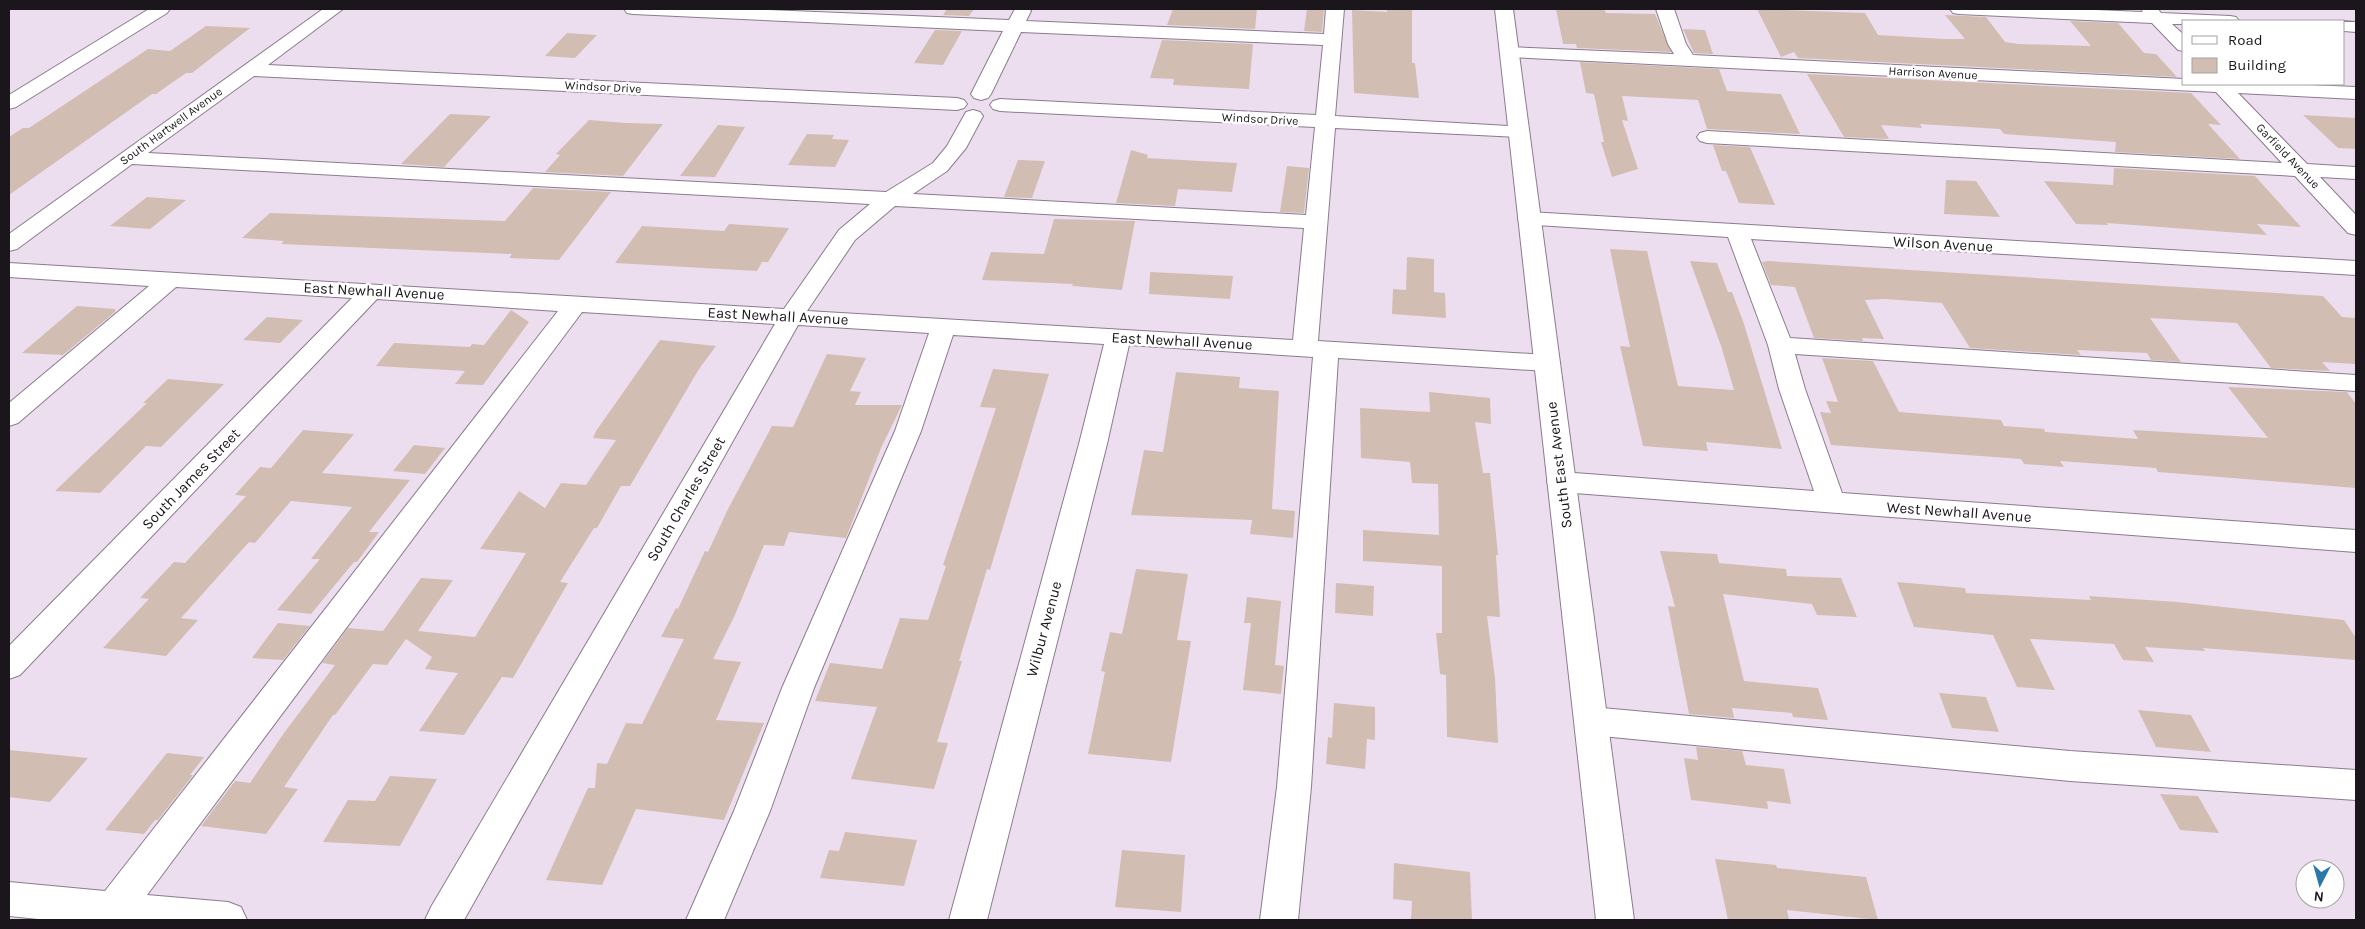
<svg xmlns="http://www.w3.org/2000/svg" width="2365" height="929" font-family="Karla,sans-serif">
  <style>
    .building { fill: #d2bdb3 }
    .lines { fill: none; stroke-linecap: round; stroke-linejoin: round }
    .minor-casing { stroke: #8a7c8c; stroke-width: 2 }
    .major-casing { stroke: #8a7c8c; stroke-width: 2 }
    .minor { fill: #fff; fill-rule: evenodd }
    .major { fill: #fff; fill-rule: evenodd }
    .labels { text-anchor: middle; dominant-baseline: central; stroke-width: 5; stroke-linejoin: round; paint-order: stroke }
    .far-street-label { font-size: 12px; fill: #1b161c; stroke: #fff }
    .street-label { font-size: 15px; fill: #1b161c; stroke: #fff }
  </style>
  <rect width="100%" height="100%" fill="#eddeef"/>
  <g class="building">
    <polygon points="947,9 974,9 969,16 943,15"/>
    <polygon points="1173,9 1257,9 1255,29 1167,25"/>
    <polygon points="1307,9 1324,9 1322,32 1304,31"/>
    <polygon points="1387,9 1412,10 1412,63 1415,63 1419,98 1354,93 1352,10 1387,12"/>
    <polygon points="1556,9 1604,9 1606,13 1655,14 1671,52 1577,48 1576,44 1563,44"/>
    <polygon points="1757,9 1865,13 1878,35 1944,39 1965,39 1945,15 1986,17 2005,42 2019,44 2091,46 2070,21 2118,23 2144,53 2156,54 2177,77 1798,58 1794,52 1781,57"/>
    <polygon points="206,26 250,28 192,73 186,73 156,94 152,94 9,195 9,137 23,128 29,128 148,49 170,51"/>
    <polygon points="1683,29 1705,30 1713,54 1694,53"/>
    <polygon points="935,30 962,31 943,65 914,63"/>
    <polygon points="567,33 597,35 575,58 545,56"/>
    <polygon points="1162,40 1253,44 1249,89 1173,85 1174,79 1150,78"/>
    <polygon points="1580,62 1719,69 1727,91 1781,94 1800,134 1707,129 1698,100 1622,96 1628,121 1622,120 1638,169 1612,177 1601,142 1604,142 1594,94 1586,93"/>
    <polygon points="1807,74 2191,93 2221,125 2208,124 2240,159 2115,152 2116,142 2004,134 2000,129 1920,124 1922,128 1881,125 1889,139 1844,137"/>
    <polygon points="450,114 491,116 444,167 401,164"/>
    <polygon points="2303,115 2356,118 2356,149 2338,148"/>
    <polygon points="589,120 626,123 663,124 623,176 545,172 560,155 556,154"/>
    <polygon points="718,125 745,127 715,177 680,176"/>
    <polygon points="807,134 834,135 832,139 849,140 835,167 788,165"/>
    <polygon points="1713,145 1750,147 1775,205 1739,203 1726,171 1722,171"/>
    <polygon points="1131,150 1148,155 1147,158 1237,163 1232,192 1178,189 1175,206 1116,203"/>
    <polygon points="1018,160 1045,161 1032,198 1004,197"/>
    <polygon points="1287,166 1309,168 1304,213 1280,212"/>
    <polygon points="2114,168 2255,176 2301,227 2257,224 2267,235 2107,223 2108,225 2076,224 2044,181 2113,185"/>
    <polygon points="1946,180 1976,181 2000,217 1944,214"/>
    <polygon points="533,188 611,192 559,260 509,258 512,254 281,244 284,241 242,238 270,213 505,221"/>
    <polygon points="147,197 186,200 150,229 110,226"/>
    <polygon points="1054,219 1135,221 1122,290 1072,286 1073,284 982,280 991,252 1044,254"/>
    <polygon points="729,224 789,228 768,262 762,262 757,271 615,263 642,226 724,231"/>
    <polygon points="1610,249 1647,251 1678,386 1734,390 1721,346 1690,261 1717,263 1728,292 1732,292 1744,324 1782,449 1706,442 1708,451 1643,446 1620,346 1630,347"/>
    <polygon points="1407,257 1434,259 1434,292 1445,293 1446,318 1392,314 1393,289 1406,290"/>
    <polygon points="1768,261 2323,296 2342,317 2356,318 2356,364 2322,362 2330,371 2271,368 2237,323 2150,318 2181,362 2151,360 2147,353 2077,350 2081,355 1970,348 1942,303 1884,299 1865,300 1884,339 1862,338 1863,341 1814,338 1795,287 1771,285 1762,262"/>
    <polygon points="1150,272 1233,276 1230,299 1149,294"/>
    <polygon points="77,306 115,309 115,312 63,355 22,353"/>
    <polygon points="511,310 529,322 483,385 455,384 465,371 376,366 394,343 470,347 472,344 484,345"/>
    <polygon points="267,317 303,320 280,343 243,340"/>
    <polygon points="660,340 716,346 699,369 630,486 621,486 597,528 594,528 560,582 568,583 513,678 502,677 464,735 419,731 458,673 425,669 432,657 406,639 387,665 373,664 335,715 333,715 284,787 298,789 266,834 201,826 235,781 250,783 284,733 335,665 322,663 348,628 383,631 421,578 453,580 418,631 475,637 526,553 480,549 519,491 545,508 561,483 586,485 616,440 593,438 596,431"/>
    <polygon points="827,354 866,358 850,391 861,392 855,405 902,405 881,448 846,538 789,532 784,546 764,545 735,615 713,659 741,662 716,720 764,723 724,820 636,809 602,885 546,880 588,788 595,788 597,763 607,764 626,723 642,724 684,639 661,637 676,608 678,609 705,551 708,552 728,509 772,426 793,427"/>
    <polygon points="1822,358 1873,361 1899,412 2001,420 2004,426 2044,429 2045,432 2138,439 2133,430 2268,438 2228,387 2347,392 2356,404 2356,488 2158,472 2156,468 2060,461 2064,467 2024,464 2021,459 1831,445 1820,412 1831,413 1826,401 1838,402"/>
    <polygon points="993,369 1049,374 990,570 987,569 959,661 962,661 937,742 948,743 934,789 851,779 877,707 815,701 830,663 882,669 900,618 928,620 946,566 943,565 996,408 980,407"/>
    <polygon points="1176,372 1240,377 1239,388 1279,391 1272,509 1295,511 1293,538 1250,534 1252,520 1131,515 1144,450 1163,452"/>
    <polygon points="168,379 224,384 161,447 146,446 100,493 55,491 147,403 143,403"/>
    <polygon points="1429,392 1490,398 1491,424 1475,422 1483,473 1490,473 1498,555 1496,555 1500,617 1487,616 1495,678 1498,743 1447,737 1446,675 1440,674 1436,633 1442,633 1442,566 1363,561 1363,530 1439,535 1438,484 1412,483 1410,462 1361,458 1360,408 1430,412"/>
    <polygon points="303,430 354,434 322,473 410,480 369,532 379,532 357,562 354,562 311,614 277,610 320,559 311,559 352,507 291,501 255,543 249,542 181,618 198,620 166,656 103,648 149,599 140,598 174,562 185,563 246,496 235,495 260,467 271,468"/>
    <polygon points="414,445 445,448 425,474 393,471"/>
    <polygon points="1660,551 1717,554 1719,563 1786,569 1787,576 1841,578 1857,617 1817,615 1812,604 1723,594 1744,681 1818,688 1828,720 1793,717 1792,713 1732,708 1734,718 1689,714 1668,606 1675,607"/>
    <polygon points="1136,569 1188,574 1177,640 1191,641 1171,762 1088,754 1105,672 1101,671 1110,632 1122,634"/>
    <polygon points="1897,582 1965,588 1966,593 2091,600 2089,596 2177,602 2344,620 2356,638 2356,660 2203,648 2205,651 2145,647 2154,662 2123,660 2114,644 2030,639 2055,690 2017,687 1993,635 1914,627"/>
    <polygon points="1336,583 1374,586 1373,616 1335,613"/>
    <polygon points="1247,597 1281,601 1275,665 1284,666 1281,694 1243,690 1251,623 1244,623"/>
    <polygon points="278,623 310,626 283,660 252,658"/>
    <polygon points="1939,693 1986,697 1999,732 1952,728"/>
    <polygon points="1334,703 1375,707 1375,740 1367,739 1365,769 1326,764 1328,737 1332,738"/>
    <polygon points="2138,710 2191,715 2211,752 2156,747"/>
    <polygon points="1696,747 1742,751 1746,765 1784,769 1791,804 1767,801 1768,809 1691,800 1684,758 1698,760"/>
    <polygon points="9,750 88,758 50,802 9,797"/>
    <polygon points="167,753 204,757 190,775 193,775 158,820 155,820 144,834 105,830"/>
    <polygon points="390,776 437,779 400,846 323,842 348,800 375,801"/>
    <polygon points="2160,794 2198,796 2219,833 2180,830"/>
    <polygon points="845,832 917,840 904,886 820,878 829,850 839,851"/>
    <polygon points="1122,850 1185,855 1181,912 1115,907"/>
    <polygon points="1715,859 1776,865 1777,868 1866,877 1878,920 1787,910 1789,920 1728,920"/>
    <polygon points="1394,863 1470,872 1472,920 1411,920 1412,901 1393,899"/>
  </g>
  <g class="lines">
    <g class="minor-casing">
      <g id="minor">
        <polygon points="149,9 170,9 167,13 16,107 9,109 9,95"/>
        <path d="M323 9H343L268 65 957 98 964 100 967 104 964 108 957 110 254 76 148 153 886 192 933 163 947 146 966 112 973 110 980 112 983 116 966 148 947 171 913 194 1306 215 1315 127 1000 111 993 109 990 105 993 101 1000 99 1316 115 1323 45 1021 32 991 94 988 98 981 100 974 98 971 94 1003 31 633 14 627 13 624 9H746L1009 20 1015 9H1029L1031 11 1026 21 1324 34 1326 9H1344L1335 116 1526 127 1529 131 1526 135 1519 137 1335 128 1318 341 1547 355 1556 357 1560 363 1556 369 1547 371 1338 358 1311 787 1298 920H1260L1277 787 1313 357 1129 345 1107 444 987 920H949L1079 444 1104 344 953 335 921 431 814 688 770 811 724 920H686L734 811 782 688 895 431 929 333 798 325 464 920H425L431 907 775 324 582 312 147 895 228 902 241 907 247 920H48L9 916V882L105 891 558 311 377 299 20 675 9 679V646L352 298 176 287 18 423 9 426V403L149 286 9 277V263L784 309 839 230 870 204 132 164 17 249 9 251V234ZM895 206 1304 228 1293 340 807 311 855 240Z"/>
        <polygon points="1656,9 1674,9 1686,44 1693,55 2184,79 2184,84 2284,84 2356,87 2356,99 2238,93 2307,164 2356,167 2356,179 2320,177 2356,215 2356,235 2348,233 2295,176 1707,143 1700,141 1697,137 1700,133 1707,131 2282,163 2216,92 1509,57 1503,56 1500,52 1503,48 1509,47 1674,54 1668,44"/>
        <polygon points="1950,9 2072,9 2142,12 2143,9 2158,9 2161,13 2230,16 2236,17 2239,21 2184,21 2184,24 2172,24 2184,35 2184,51 2178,50 2152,23 1959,14 1953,13"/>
        <polygon points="2342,21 2356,22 2356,32 2344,31 2344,21"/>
        <polygon points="1529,212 2356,261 2356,275 1751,239 1790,338 2356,375 2356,391 1795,354 1805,389 1842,493 2356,530 2356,552 1561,492 1551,489 1547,482 1551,475 1561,472 1814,491 1779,389 1768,345 1728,237 1521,224 1518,219 1521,214"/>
        <polygon points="1591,707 2070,751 2356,770 2356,800 2070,781 1591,735 1579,731 1574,721 1579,711"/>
      </g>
    </g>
    <g class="major-casing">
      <polygon id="major" points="1495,9 1513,9 1634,920 1596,920"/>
    </g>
    <use href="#minor" class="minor"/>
    <use href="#major" class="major"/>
  </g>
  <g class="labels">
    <g class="far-street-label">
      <text transform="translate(1933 73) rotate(3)">Harrison Avenue</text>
      <text transform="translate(603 87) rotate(3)">Windsor Drive</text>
      <text transform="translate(1260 119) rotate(3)">Windsor Drive</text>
      <text transform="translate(171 126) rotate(-36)">South Hartwell Avenue</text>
      <text transform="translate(2288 156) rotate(46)">Garfield Avenue</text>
    </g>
    <g class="street-label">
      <text transform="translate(1943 244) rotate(3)">Wilson Avenue</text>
      <text transform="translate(374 291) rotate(3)">East Newhall Avenue</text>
      <text transform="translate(778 316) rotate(3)">East Newhall Avenue</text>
      <text transform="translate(1182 341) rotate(3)">East Newhall Avenue</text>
      <text transform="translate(1559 465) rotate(-97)">South East Avenue</text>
      <text transform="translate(191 479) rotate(-46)">South James Street</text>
      <text transform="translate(686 499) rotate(-60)">South Charles Street</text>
      <text transform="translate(1959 512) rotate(4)">West Newhall Avenue</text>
      <text transform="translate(1044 629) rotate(-75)">Wilbur Avenue</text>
    </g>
  </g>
  <rect width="2365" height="929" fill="none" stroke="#1b161c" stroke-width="20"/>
  <rect x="2182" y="20" width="162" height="65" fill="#ffffff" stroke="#a4a2a4"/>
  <rect x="2192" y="36" width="25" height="8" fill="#ffffff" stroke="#a4a2a4"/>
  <text x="2228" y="45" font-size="15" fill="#1b161c">Road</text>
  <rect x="2192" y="58" width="25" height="15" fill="#d2bdb3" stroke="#a4a2a4"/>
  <text x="2228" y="70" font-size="15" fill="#1b161c">Building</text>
  <g transform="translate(2320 884) rotate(186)"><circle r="24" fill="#ffffff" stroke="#a4a2a4"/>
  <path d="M0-4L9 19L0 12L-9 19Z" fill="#2a78aa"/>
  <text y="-8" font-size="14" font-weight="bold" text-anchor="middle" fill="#1b161c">N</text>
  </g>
</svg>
